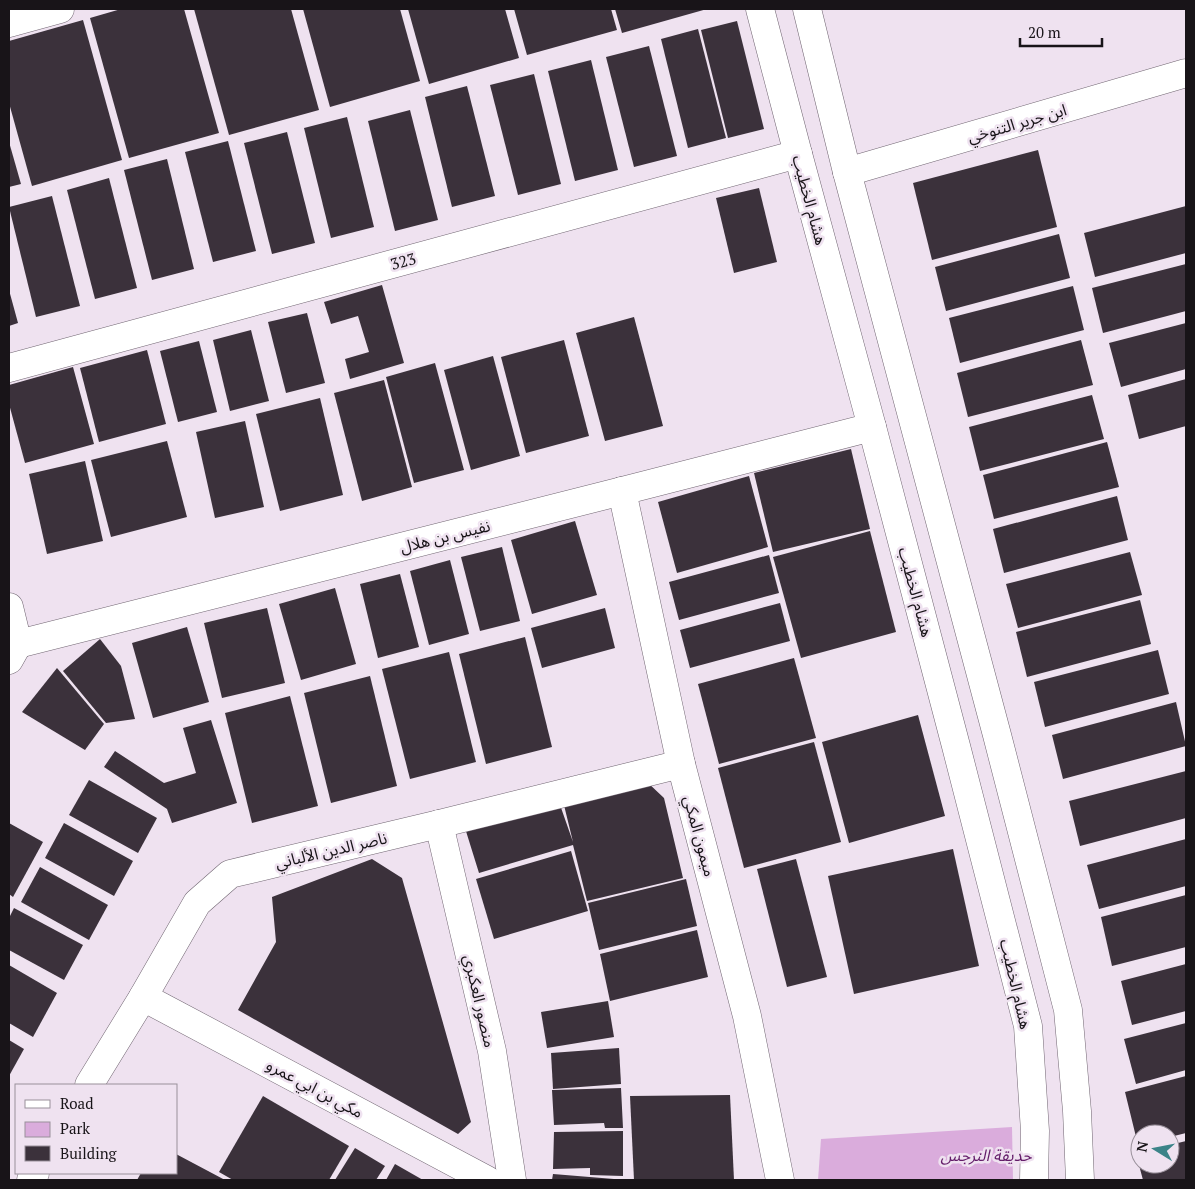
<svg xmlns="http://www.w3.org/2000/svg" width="1195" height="1189" font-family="'PT Serif','Noto Sans Arabic',serif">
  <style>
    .green { fill: #daacdc }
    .building { fill: #3b313b }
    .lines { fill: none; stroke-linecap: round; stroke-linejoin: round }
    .minor-casing { stroke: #716672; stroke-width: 29 }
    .minor { stroke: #fff; stroke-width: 28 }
    .labels { text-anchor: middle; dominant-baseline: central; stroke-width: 5; stroke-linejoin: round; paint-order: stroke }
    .street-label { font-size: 16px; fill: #181418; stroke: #efe2f0 }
    .park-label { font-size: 16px; font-style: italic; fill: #631c69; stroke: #efe2f0 }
  </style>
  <rect width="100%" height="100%" fill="#efe2f0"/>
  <polygon class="green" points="1012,1127 1013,1180 818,1180 821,1139"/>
  <g class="building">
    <polygon points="121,9 184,9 219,133 129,158 90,18"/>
    <polygon points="194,9 291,9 319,110 229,135"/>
    <polygon points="303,9 400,9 420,81 330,107"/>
    <polygon points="408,9 505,9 519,58 429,84"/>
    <polygon points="514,9 611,9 617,30 527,55"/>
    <polygon points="615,9 707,9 622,33"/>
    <polygon points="83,20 122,160 32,186 9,103 9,41"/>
    <polygon points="737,21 764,129 728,138 701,30"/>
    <polygon points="698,29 726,138 688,148 661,39"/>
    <polygon points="649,46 677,156 634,167 606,57"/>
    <polygon points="591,60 618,170 575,181 548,71"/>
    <polygon points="534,74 561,184 518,195 490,85"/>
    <polygon points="467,86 495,196 452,207 425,97"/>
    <polygon points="410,110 438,220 395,231 368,121"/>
    <polygon points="347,117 374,227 331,238 304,128"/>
    <polygon points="287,132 315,243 272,254 244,143"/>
    <polygon points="228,141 256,251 213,262 185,152"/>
    <polygon points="9,142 21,184 9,187"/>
    <polygon points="1038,150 1057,227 932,260 913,183"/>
    <polygon points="167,159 194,269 152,280 124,170"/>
    <polygon points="109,178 137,288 95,299 67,190"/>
    <polygon points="759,188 777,262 734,273 716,198"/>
    <polygon points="52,196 80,306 36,317 9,207"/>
    <polygon points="1186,206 1186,253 1095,277 1084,233"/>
    <polygon points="1059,234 1070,278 946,311 935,267"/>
    <polygon points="1186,264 1186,311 1103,333 1092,288"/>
    <polygon points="382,285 404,363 350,379 345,359 369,352 358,316 331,324 324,302"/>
    <polygon points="1073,286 1084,330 960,363 949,318"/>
    <polygon points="9,290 18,323 9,326"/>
    <polygon points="307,313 325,383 286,393 268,322"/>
    <polygon points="634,317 663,426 605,441 576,333"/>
    <polygon points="1186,323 1186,369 1121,387 1109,343"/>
    <polygon points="251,330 269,401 230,411 213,340"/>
    <polygon points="564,340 589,436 526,453 501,357"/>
    <polygon points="1081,340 1093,385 968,417 957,373"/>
    <polygon points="199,341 217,412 178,422 160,351"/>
    <polygon points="147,350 166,424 99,442 80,368"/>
    <polygon points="493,356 520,456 471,470 444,370"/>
    <polygon points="435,363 464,470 414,483 386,377"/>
    <polygon points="73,367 94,444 25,463 9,404 9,385"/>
    <polygon points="1186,379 1186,426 1139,439 1128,395"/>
    <polygon points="384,380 412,487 362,501 334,393"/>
    <polygon points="1092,395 1104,439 980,471 969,427"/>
    <polygon points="320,398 343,495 280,511 256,414"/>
    <polygon points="245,421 264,507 215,518 196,432"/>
    <polygon points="167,441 187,517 111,537 91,460"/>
    <polygon points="1107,442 1119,487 994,519 983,475"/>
    <polygon points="851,449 870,529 773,552 754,473"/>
    <polygon points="85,461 103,541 47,554 29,474"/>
    <polygon points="749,476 768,547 677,573 658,502"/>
    <polygon points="1117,496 1128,540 1004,573 993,529"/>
    <polygon points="575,521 597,595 532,614 511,540"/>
    <polygon points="870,531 896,632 801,658 773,557"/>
    <polygon points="502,547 520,621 480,631 461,557"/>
    <polygon points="1130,552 1142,595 1018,628 1006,584"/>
    <polygon points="769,555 779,593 679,620 669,582"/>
    <polygon points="450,560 469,634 429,645 410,571"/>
    <polygon points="400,574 419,647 378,658 360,584"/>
    <polygon points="335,588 356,664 301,680 279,604"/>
    <polygon points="1140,600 1151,644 1027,677 1016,632"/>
    <polygon points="780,603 790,641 690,668 680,630"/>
    <polygon points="267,608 285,683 222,698 204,623"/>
    <polygon points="605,608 615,648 542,668 531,628"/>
    <polygon points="187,627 209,702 153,718 132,643"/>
    <polygon points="525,637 552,747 486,764 459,654"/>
    <polygon points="100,639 121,666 135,719 106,723 63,671"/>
    <polygon points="1158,650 1169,694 1045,727 1034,682"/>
    <polygon points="449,652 476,762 410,779 382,669"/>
    <polygon points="794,658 816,738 719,764 698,684"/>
    <polygon points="57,668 104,724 85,750 22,712"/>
    <polygon points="370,676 397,786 331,803 304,693"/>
    <polygon points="290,696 318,806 252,823 225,713"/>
    <polygon points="1176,702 1186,746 1063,779 1052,735"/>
    <polygon points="918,715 945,816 849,843 822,742"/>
    <polygon points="211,720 237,803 172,823 167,809 104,767 115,751 164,783 196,773 183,728"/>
    <polygon points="814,742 841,842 744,868 718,768"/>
    <polygon points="1186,771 1186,818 1080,846 1069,801"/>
    <polygon points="89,780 157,818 138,853 69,815"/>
    <polygon points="646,781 664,798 683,878 587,901 573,845 479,873 465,828 559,802 573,842 563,801"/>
    <polygon points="9,823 43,842 13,897 9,894"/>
    <polygon points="64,823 133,861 114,896 45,858"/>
    <polygon points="1186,839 1186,886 1099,909 1087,865"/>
    <polygon points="953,849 979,966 854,994 828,876"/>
    <polygon points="571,851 588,911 494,939 476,879"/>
    <polygon points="372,859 402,878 471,1122 458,1134 238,1010 276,942 272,897"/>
    <polygon points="796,859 827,977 787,987 757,869"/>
    <polygon points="40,867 108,905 89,940 21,902"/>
    <polygon points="686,879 697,926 599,950 588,903"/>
    <polygon points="1186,895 1186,947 1112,966 1101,917"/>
    <polygon points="14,908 83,945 64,980 9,950 9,918"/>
    <polygon points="697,930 708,977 610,1001 600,954"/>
    <polygon points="1186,964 1186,1011 1132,1025 1121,981"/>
    <polygon points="9,965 57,993 33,1037 9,1023"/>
    <polygon points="608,1001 614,1037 547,1048 541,1012"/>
    <polygon points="1186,1023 1186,1070 1136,1084 1124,1039"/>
    <polygon points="9,1040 24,1049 9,1076"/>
    <polygon points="619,1048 621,1084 553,1089 551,1053"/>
    <polygon points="1186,1076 1186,1133 1170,1137 1170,1134 1140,1134 1140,1145 1138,1145 1125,1092"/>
    <polygon points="621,1088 623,1128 605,1128 604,1123 554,1125 552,1090"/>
    <polygon points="730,1095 734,1180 634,1180 630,1096"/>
    <polygon points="263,1096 349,1146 329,1180 233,1180 219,1172"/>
    <polygon points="623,1131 623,1176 590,1175 590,1168 553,1169 554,1132"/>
    <polygon points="1186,1141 1186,1180 1143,1180 1136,1154 1140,1153 1140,1164 1170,1164 1170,1145"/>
    <polygon points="355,1148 385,1166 376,1180 335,1180"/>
    <polygon points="176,1154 225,1180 137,1180 141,1173 176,1173"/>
    <polygon points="395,1164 423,1180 386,1180"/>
    <polygon points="553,1174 614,1179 614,1180 552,1180"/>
  </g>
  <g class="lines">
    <g class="minor-casing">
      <g id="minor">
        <polyline points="760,9 798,154 872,427 956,746 1028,1026 1035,1131 1034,1180"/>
        <polyline points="807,9 847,172 997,735 1068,1010 1077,1111 1080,1180"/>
        <polyline points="9,23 60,9"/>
        <polyline points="847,172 1186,73"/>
        <polyline points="9,368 798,154"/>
        <polyline points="622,491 681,764 747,1016 780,1180"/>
        <polyline points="9,607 18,644 9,660"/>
        <polyline points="18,644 622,491 872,427"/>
        <polyline points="439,824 492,1051 512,1180"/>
        <polyline points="143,997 487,1180"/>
        <polyline points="89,1085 143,997 197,903 230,874 439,824 681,764"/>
        <polyline points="31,1180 35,1173"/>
      </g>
    </g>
    <use href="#minor" class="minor"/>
  </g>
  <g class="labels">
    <g class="street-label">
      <text transform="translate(1017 123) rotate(-16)">ابن جرير التنوخي</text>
      <text transform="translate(810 200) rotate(75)">هشام الخطيب</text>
      <text transform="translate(403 261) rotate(-15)">323</text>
      <text transform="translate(445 536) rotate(-14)">نفيس بن هلال</text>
      <text transform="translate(916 592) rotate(75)">هشام الخطيب</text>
      <text transform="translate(700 836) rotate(75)">ميمون المكي</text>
      <text transform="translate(331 850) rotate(-13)">ناصر الدين الألباني</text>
      <text transform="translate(1016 984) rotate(77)">هشام الخطيب</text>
      <text transform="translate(480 1001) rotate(77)">منصور العكبري</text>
      <text transform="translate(315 1088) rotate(28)">مكي بن ابي عمرو</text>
    </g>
    <g class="park-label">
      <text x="986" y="1155">حديقة النرجس</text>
    </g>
  </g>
  <rect width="1195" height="1189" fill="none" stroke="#181418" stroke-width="20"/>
  <rect x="15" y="1084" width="162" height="90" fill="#efe2f0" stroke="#99909a"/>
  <rect x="25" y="1100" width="25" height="8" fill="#ffffff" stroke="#99909a"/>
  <text x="60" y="1109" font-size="15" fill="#181418">Road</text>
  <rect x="25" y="1122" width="25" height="15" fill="#daacdc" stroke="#99909a"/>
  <text x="60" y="1134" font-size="15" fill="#181418">Park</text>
  <rect x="25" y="1146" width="25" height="15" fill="#3b313b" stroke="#99909a"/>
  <text x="60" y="1159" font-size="15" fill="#181418">Building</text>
  <g transform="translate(1155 1149) rotate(280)"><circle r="24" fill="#efe2f0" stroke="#99909a"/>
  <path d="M0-4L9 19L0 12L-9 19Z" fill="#3b8388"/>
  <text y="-8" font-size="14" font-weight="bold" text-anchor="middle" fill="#181418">N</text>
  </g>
  <path d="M1020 38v8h82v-8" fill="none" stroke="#181418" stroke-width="2.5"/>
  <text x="1028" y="38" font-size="15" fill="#181418" stroke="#efe2f0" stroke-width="4" paint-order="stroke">20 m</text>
</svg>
